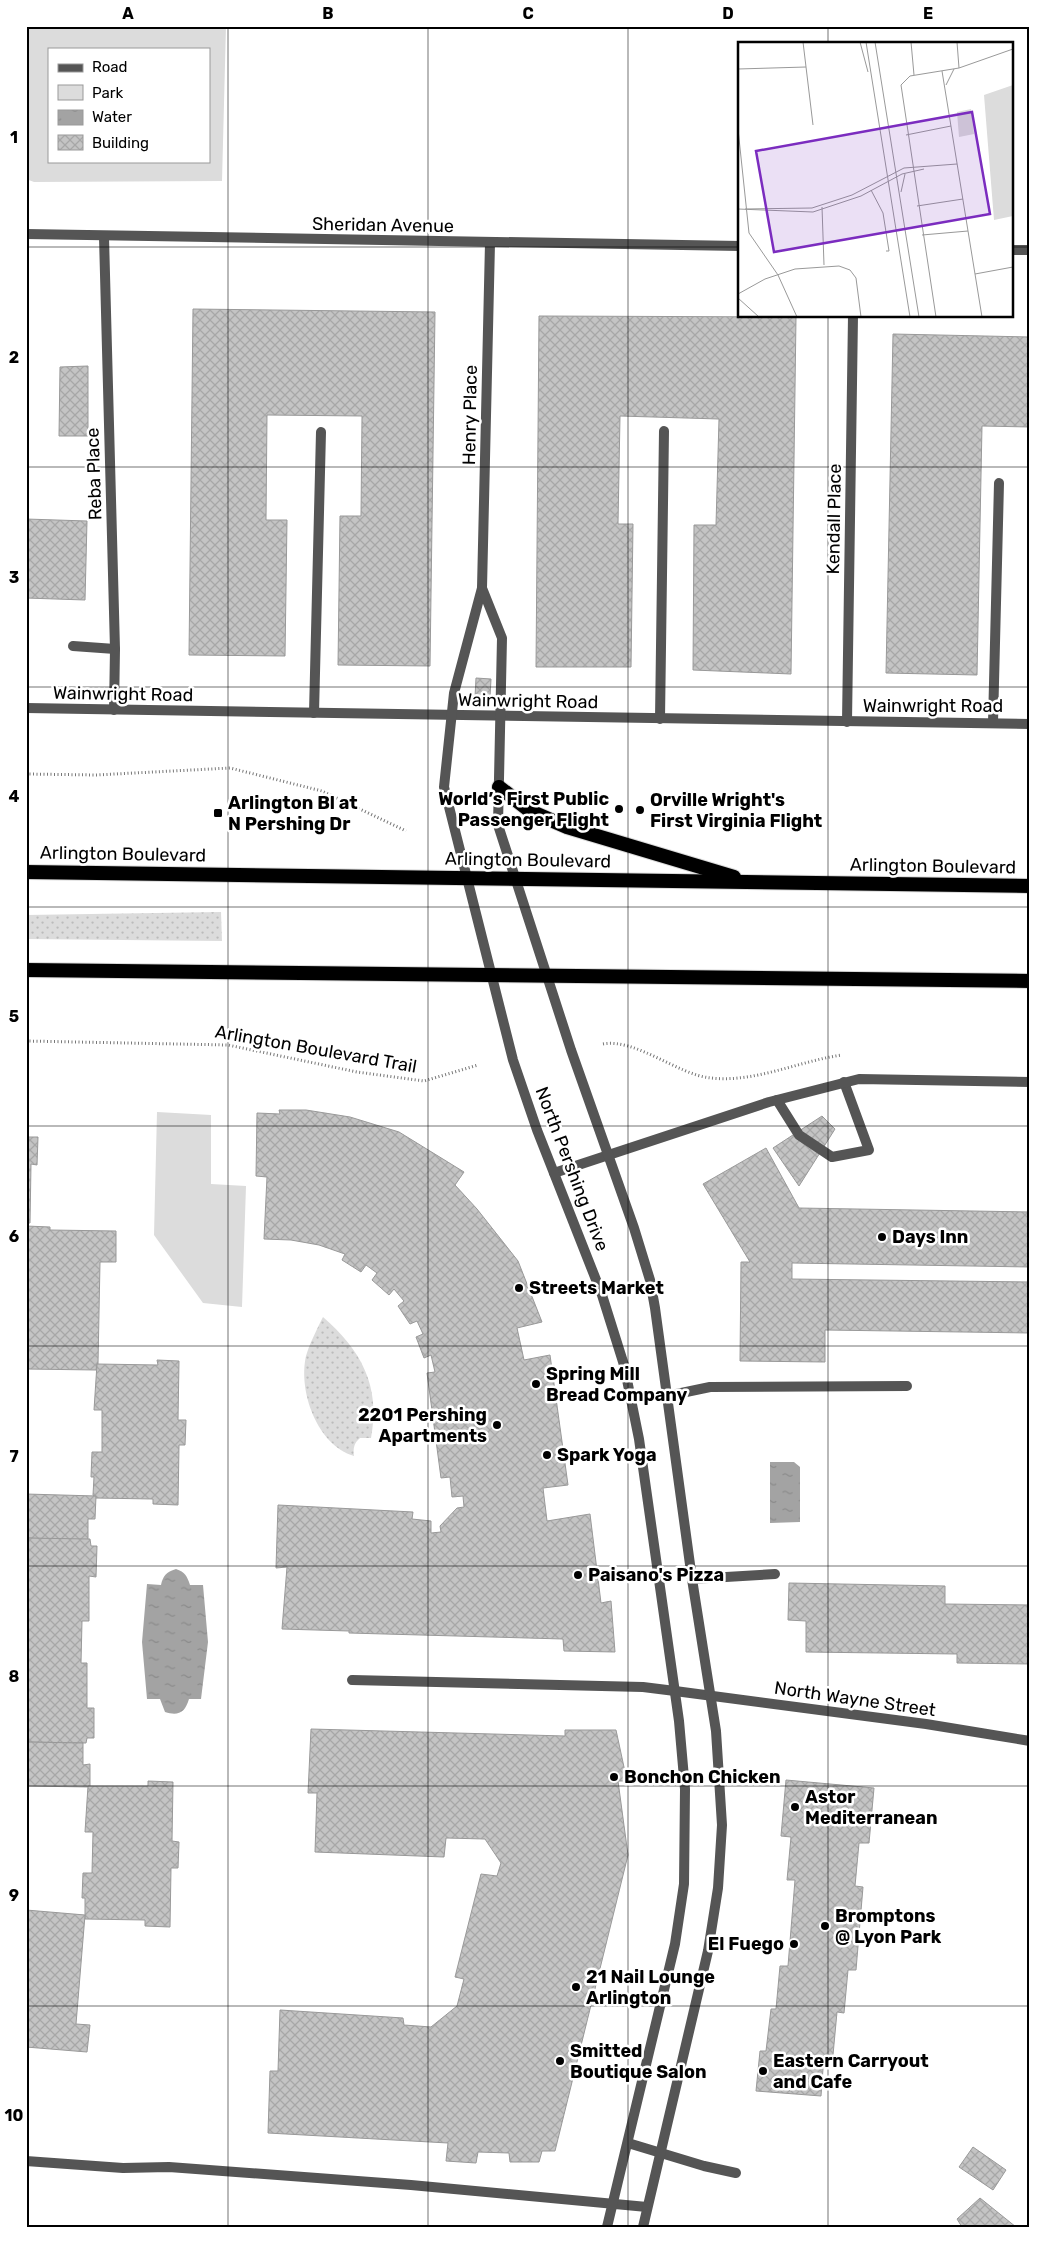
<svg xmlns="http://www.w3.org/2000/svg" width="1056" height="2253" font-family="Rubik,sans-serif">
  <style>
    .grass { fill: url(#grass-dots) }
    .green { fill: #dcdcdc; fill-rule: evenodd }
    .water { fill: url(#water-ripples) }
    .building { fill: url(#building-cross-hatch); stroke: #999 }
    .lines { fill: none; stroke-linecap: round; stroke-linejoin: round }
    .trunk-casing { stroke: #dbdbdb; stroke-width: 16 }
    .path { stroke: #777; stroke-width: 3; stroke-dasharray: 1 2.5; stroke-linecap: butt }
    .service { stroke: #555; stroke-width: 10 }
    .minor { stroke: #555; stroke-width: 10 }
    .tertiary { stroke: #555; stroke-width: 10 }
    .trunk { stroke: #000; stroke-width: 14 }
    .grid { fill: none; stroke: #000; stroke-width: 1; stroke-opacity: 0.55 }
    .poi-dot { fill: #000; stroke: #fff; stroke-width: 2 }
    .labels { text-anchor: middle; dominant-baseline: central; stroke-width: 5; stroke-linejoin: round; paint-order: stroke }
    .street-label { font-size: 18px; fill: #000; stroke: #fff }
    .poi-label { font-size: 18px; font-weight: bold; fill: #000; stroke: #fff; text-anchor: start }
    .inset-road { fill: none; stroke: #999; stroke-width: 1 }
    .view { fill: #7b2cbf; fill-opacity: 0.15; stroke: #7b2cbf; stroke-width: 2.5 }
    .inset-edge { fill: none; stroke: #000; stroke-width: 2.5 }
    .neatline { fill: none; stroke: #000; stroke-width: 2 }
    .grid-label { font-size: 16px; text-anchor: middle; font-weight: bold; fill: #000 }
  </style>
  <defs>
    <pattern id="grass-dots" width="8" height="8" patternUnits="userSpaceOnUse" patternTransform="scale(1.25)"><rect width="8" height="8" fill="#dcdcdc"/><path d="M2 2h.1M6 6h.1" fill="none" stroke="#bbb" stroke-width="1.8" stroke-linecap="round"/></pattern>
    <pattern id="water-ripples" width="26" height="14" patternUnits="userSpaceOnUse" patternTransform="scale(1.25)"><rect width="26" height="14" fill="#a3a3a3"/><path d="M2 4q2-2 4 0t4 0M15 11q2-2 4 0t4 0" fill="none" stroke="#8b8b8b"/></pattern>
    <pattern id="building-cross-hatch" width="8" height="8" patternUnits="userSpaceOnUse" patternTransform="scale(1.25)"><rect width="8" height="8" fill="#c4c4c4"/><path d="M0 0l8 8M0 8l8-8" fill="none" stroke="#a7a7a7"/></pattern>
  </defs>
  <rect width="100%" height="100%" fill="#fff"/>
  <g class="grass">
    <polygon points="221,912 222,941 26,939 26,915"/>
    <path d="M323 1317C361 1350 381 1386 371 1438H360C354 1443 353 1448 354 1456 317 1445 298 1391 306 1356 310 1343 317 1329 323 1317Z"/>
  </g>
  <g class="green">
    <path d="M26 26H226L222 181 34 182 26 179ZM49 49H209V161H49Z"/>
    <polygon points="157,1112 211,1115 211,1184 246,1186 242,1307 203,1303 154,1235"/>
  </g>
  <g class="water">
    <polygon points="770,1462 794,1462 800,1467 800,1522 770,1523"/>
    <path d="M176 1569C185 1572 187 1576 190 1585H203L208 1642 201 1699H189C185 1713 178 1716 165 1712L160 1699H147L142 1642 147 1584 161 1585C163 1576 166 1572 176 1569Z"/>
  </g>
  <g class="building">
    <polygon points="193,309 435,312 430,666 338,665 340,516 361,516 362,416 267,415 266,520 287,520 285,656 189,655"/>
    <polygon points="539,316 796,317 791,674 693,670 694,525 716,525 719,419 620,416 618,524 633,524 631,667 536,667"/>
    <polygon points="893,334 1030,337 1030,427 982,426 977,675 886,673"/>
    <polygon points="88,366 88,436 59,436 60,367"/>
    <polygon points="26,519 87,521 85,600 26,598"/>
    <polygon points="476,678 491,679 490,697 475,697"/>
    <polygon points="279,1110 306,1110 350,1117 399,1132 464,1172 455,1185 477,1209 518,1261 542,1322 517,1328 524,1360 550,1355 568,1485 543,1488 547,1521 590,1514 601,1603 611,1601 615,1652 564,1651 563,1639 349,1633 349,1631 282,1629 287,1567 276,1568 278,1505 413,1512 412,1519 431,1521 431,1533 441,1532 440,1526 457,1508 464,1507 463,1496 452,1497 450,1477 441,1478 427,1373 435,1372 431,1355 424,1358 416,1337 423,1334 417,1321 410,1324 398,1306 404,1301 394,1289 389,1295 372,1280 377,1273 366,1265 361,1272 342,1260 345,1254 319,1245 291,1240 264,1239 267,1177 256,1176 257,1113 280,1114"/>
    <polygon points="822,1116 835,1129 799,1186 773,1148"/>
    <polygon points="26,1137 38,1137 37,1165 31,1164 30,1223 26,1223"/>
    <polygon points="766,1148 799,1208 1030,1212 1030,1267 792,1263 792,1279 1030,1282 1030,1333 825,1330 825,1362 740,1361 741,1262 750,1262 703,1184"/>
    <polygon points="26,1226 50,1227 50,1230 116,1231 116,1262 100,1262 98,1364 97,1364 96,1370 26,1369"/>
    <polygon points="157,1360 179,1361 178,1420 186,1420 185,1445 179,1445 178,1505 153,1504 153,1499 95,1498 93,1495 94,1477 91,1477 92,1452 102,1452 102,1410 94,1410 97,1364 158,1365"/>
    <polygon points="26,1494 96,1496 95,1519 88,1519 88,1540 26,1538"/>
    <polygon points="26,1538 90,1539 91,1546 97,1546 96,1577 89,1576 89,1621 82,1621 81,1663 87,1663 87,1708 94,1708 94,1738 87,1738 86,1743 26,1742"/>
    <polygon points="789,1583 945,1586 945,1604 1030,1605 1030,1664 957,1663 957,1654 806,1652 806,1621 788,1620"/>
    <polygon points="311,1729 565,1736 565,1730 616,1730 627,1781 618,1781 628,1855 555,2151 542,2151 539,2162 510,2162 509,2153 478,2152 476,2163 446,2161 448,2143 268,2133 270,2071 278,2071 280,2010 403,2018 404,2025 431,2027 457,2006 464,1979 455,1977 481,1874 497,1876 501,1863 485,1839 446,1838 444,1857 315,1852 317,1793 308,1793"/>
    <polygon points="26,1742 83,1743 83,1765 90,1764 90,1787 26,1786"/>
    <polygon points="786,1780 874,1788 869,1843 859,1843 855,1886 863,1887 856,1970 848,1970 844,2013 837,2012 833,2055 824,2055 821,2096 756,2091 760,2051 766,2051 771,2009 776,2009 780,1966 788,1966 795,1880 787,1880 791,1837 781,1836"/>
    <polygon points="148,1781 173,1782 172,1841 179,1842 178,1868 171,1868 170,1927 145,1926 145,1920 85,1919 85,1898 82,1898 83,1873 92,1873 93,1832 85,1832 88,1786 148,1786"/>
    <polygon points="26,1910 85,1915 76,2024 90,2025 87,2052 26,2047"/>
    <polygon points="973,2147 1006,2170 993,2190 959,2167"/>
    <polygon points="980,2198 1016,2227 962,2227 957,2219"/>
  </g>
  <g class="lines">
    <g class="trunk-casing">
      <g id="trunk">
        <polyline points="499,787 530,811 567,827 734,877"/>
        <polyline points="26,872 1030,886"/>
        <polyline points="26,970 1030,981"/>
      </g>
    </g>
    <g class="path">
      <polyline points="26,774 96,775 230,768 322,791 406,831"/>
      <polyline points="26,1041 228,1045 357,1072 424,1081 478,1065"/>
      <path d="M603 1044C636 1038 678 1075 711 1078 755 1083 799 1061 842 1055"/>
    </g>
    <g class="service">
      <polyline points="73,646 115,649"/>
      <polyline points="314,713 321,432"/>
      <polyline points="660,719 664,431"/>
      <polyline points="993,723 999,483"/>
      <polyline points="777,1100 799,1135 832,1157 869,1150 844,1082"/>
      <polyline points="667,1396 710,1387 907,1386"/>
      <polyline points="692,1579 775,1574"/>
      <polyline points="352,1680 643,1687 675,1691"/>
      <polyline points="628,2143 704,2166 736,2173"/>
      <polyline points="26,2161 123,2168 169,2167 411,2185 647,2207"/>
    </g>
    <g class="minor">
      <polyline points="104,237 115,649 114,710"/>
      <polyline points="26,708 1030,724"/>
      <polyline points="847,722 853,316"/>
      <polyline points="554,1173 769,1102 859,1079 1030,1082"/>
      <polyline points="675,1691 926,1724 1030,1741"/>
    </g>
    <g class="tertiary">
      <polyline points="26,234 740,246"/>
      <polyline points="490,243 482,588 454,693 444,787 513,1060 537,1130 602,1295 624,1365 639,1439 679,1721 685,1789 684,1884 675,1944 607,2227"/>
      <polyline points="1012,250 1030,250"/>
      <polyline points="482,588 502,638 498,825 571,1050 634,1228 650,1280 655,1308 692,1579 716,1731 722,1825 718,1888 708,1951 643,2227"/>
    </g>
    <use href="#trunk" class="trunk"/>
  </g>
  <path class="grid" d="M228 26V2227M428 26V2227M628 26V2227M828 26V44M26 247H740M1012 247H1030M828 316V2227M26 467H1030M26 687H1030M26 907H1030M26 1126H1030M26 1346H1030M26 1566H1030M26 1786H1030M26 2006H1030"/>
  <g class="poi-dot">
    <circle cx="619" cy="809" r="5"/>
    <circle cx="640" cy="810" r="5"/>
    <rect x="213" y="808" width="10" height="10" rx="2.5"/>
    <circle cx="882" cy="1237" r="5"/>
    <circle cx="519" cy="1288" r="5"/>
    <circle cx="536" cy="1384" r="5"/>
    <circle cx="497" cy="1425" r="5"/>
    <circle cx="547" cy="1455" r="5"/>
    <circle cx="578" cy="1575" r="5"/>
    <circle cx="614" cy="1777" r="5"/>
    <circle cx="795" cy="1807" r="5"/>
    <circle cx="825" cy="1926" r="5"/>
    <circle cx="794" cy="1944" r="5"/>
    <circle cx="576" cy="1987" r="5"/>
    <circle cx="560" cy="2061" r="5"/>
    <circle cx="763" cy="2071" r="5"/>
  </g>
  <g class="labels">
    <g class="street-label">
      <text transform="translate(383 225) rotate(1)">Sheridan Avenue</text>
      <text transform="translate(470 415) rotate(-89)">Henry Place</text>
      <text transform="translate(94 474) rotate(-92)">Reba Place</text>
      <text transform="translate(834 519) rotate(-89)">Kendall Place</text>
      <text transform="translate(123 694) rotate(1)">Wainwright Road</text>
      <text transform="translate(528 701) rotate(1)">Wainwright Road</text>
      <text x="933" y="706">Wainwright Road</text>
      <text transform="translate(123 854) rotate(1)">Arlington Boulevard</text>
      <text transform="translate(528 860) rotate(1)">Arlington Boulevard</text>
      <text transform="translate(933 866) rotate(1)">Arlington Boulevard</text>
      <text transform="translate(316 1049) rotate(10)">Arlington Boulevard Trail</text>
      <text transform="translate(572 1169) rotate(69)">North Pershing Drive</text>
      <text transform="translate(855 1699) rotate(8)">North Wayne Street</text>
    </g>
    <g class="poi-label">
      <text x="609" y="799" text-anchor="end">World’s First Public<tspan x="609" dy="21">Passenger Flight</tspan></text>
      <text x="650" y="800">Orville Wright's<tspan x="650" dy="21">First Virginia Flight</tspan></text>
      <text x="228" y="803">Arlington Bl at<tspan x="228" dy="21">N Pershing Dr</tspan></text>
      <text x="892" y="1237">Days Inn</text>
      <text x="529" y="1288">Streets Market</text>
      <text x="546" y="1374">Spring Mill<tspan x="546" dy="21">Bread Company</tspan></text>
      <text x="487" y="1415" text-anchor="end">2201 Pershing<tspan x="487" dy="21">Apartments</tspan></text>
      <text x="557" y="1455">Spark Yoga</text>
      <text x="588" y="1575">Paisano's Pizza</text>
      <text x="624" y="1777">Bonchon Chicken</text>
      <text x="805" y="1797">Astor<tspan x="805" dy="21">Mediterranean</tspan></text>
      <text x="835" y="1916">Bromptons<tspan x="835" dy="21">@ Lyon Park</tspan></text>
      <text x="784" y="1944" text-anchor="end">El Fuego</text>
      <text x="586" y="1977">21 Nail Lounge<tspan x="586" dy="21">Arlington</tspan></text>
      <text x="570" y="2051">Smitted<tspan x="570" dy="21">Boutique Salon</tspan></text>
      <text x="773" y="2061">Eastern Carryout<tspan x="773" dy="21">and Cafe</tspan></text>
    </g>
  </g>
  <g transform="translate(738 42)">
    <rect width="275" height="275" fill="#fff"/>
    <path d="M275 43V174L256 178 246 53ZM233 67 236 92 221 95 219 70Z" fill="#dcdcdc"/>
    <path class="inset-road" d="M65 0 75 83M122 0 130 30M128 0 172 275M137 0 181 275M173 0 176 33M219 0 221 26M0 27 68 25M204 29 244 275M208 43 216 27M0 87 11 191 40 233 59 275M168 93 213 84M133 148 145 171 151 209H148M163 150 167 132M179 164 225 157M84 165 86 223M0 167 75 170 123 154 164 132 186 127M7 167 74 166 114 153 166 126 219 122M184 193 230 189M237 232 275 225M0 252 27 237 57 227 101 224 112 228 118 236 123 275M0 256 21 275M198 275 163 43 172 34 221 26 275 7"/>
    <path class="view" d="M234 70 252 172 36 210 18 109Z"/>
    <rect width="275" height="275" class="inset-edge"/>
  </g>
  <rect width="1056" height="2253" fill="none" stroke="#ffffff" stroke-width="55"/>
  <rect x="48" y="48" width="162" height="115" fill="#ffffff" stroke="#999999"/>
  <rect x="58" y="64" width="25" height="8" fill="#555555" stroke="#999999"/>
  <text x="92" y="72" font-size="15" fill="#000000">Road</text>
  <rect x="58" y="85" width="25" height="15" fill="#dcdcdc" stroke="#999999"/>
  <text x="92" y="98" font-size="15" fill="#000000">Park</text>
  <rect x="58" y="110" width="25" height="15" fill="url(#water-ripples)" stroke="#999999"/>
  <text x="92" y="122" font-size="15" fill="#000000">Water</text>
  <rect x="58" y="135" width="25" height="15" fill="url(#building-cross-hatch)" stroke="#999999"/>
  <text x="92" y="148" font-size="15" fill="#000000">Building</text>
  <rect x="28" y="28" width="1000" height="2198" class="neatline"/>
  <g class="grid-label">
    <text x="128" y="19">A</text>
    <text x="328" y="19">B</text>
    <text x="528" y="19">C</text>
    <text x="728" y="19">D</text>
    <text x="928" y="19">E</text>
    <text x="14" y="143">1</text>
    <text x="14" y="363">2</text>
    <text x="14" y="583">3</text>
    <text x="14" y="802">4</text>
    <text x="14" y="1022">5</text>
    <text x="14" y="1242">6</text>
    <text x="14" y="1462">7</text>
    <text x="14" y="1682">8</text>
    <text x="14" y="1901">9</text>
    <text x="14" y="2121">10</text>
  </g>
</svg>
